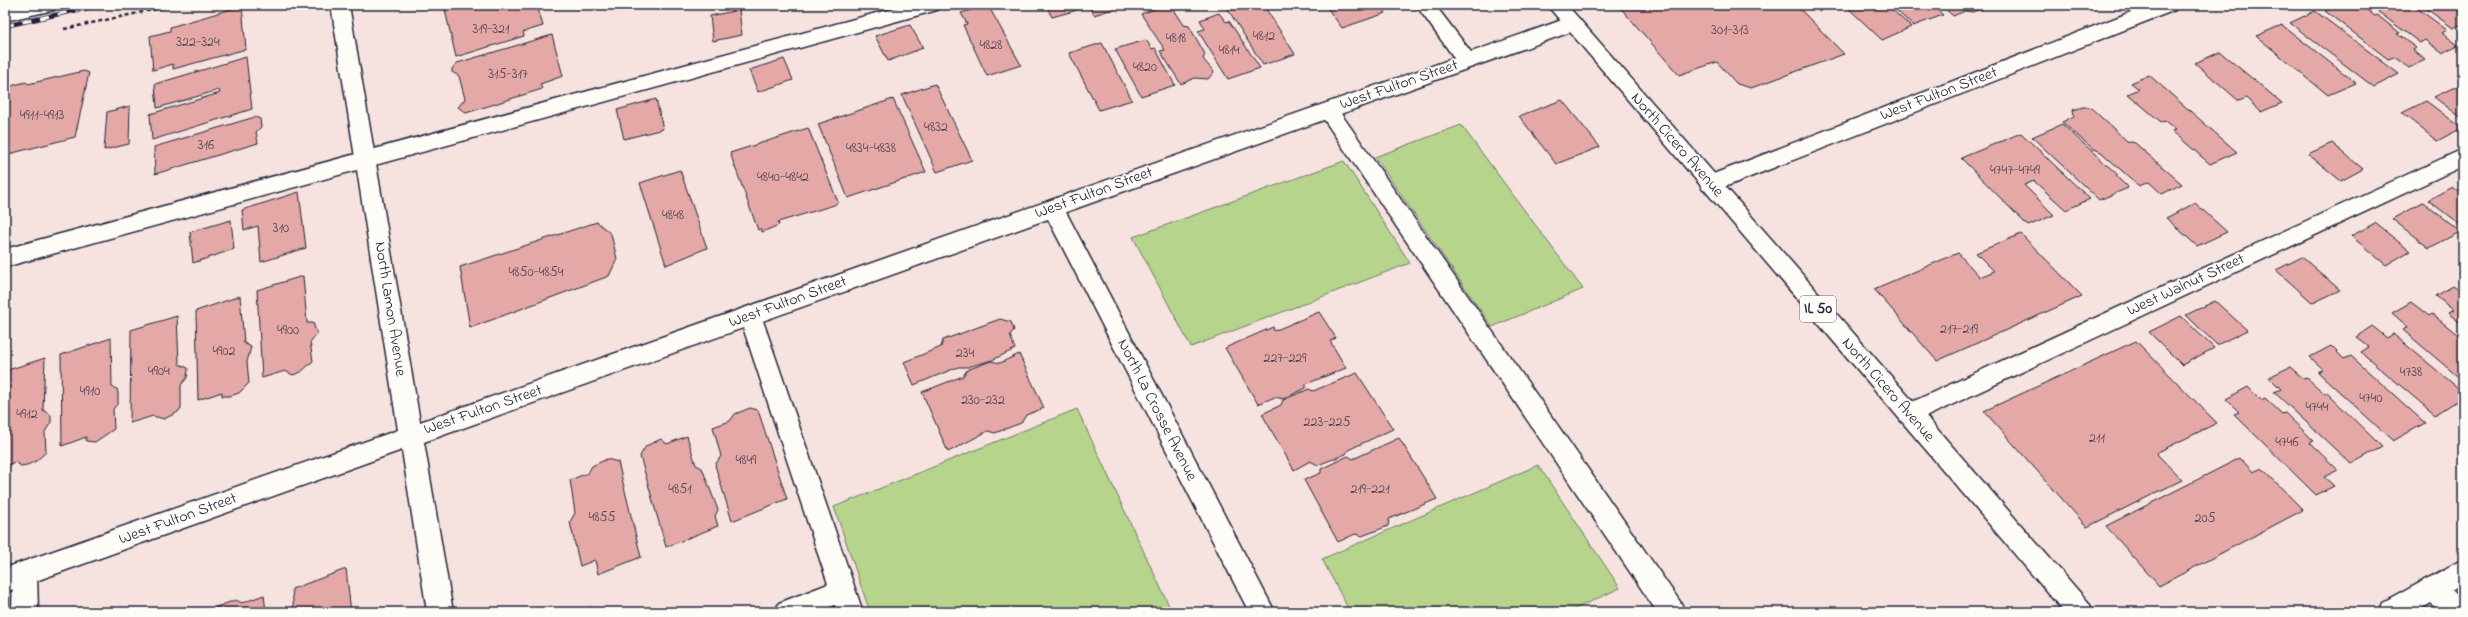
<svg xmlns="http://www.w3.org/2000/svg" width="2468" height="617" font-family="'Indie Flower',sans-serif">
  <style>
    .green { fill: #b7d48d; stroke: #6c7b64 }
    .building { fill: #e4a9a6; stroke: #22223b }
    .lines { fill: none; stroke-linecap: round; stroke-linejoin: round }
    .lane-casing { stroke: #22223b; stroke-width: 3 }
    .street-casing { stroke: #22223b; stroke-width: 3 }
    .secondary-casing { stroke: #22223b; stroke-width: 3 }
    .primary-casing { stroke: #22223b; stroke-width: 3 }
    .path { stroke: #22223b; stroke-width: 2.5; stroke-dasharray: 4 3; stroke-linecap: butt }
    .lane { fill: #fdfcf7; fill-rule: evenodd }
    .street { fill: #fdfcf7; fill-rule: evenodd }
    .secondary { fill: #fdfcf7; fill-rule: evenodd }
    .primary { fill: #fdfcf7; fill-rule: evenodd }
    .rail-casing { stroke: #22223b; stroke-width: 4.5 }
    .rail { stroke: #fdfcf7; stroke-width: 3; stroke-dasharray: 9; stroke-linecap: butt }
    .labels { text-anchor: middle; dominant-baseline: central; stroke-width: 3.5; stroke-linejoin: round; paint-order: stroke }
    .number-label { font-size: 14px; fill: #524456 }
    .shield { fill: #fdfcf7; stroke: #646373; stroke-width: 1 }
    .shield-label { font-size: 15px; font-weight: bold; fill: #22223b }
    .street-label { font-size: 16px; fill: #22223b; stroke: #fdfcf7 }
  </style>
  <rect width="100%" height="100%" fill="#f6e3df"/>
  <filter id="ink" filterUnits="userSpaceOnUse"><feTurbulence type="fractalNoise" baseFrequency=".025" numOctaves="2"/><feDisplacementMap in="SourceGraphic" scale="8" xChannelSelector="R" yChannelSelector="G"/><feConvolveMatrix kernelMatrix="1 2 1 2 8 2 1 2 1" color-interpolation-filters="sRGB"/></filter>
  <g filter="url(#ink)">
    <g class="green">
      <polygon points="1461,125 1583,289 1492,327 1375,157"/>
      <polygon points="1344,161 1410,263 1191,347 1133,237"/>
      <polygon points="1077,409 1172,612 870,612 834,507"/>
      <polygon points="1538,465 1620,588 1568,612 1350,612 1322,559"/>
    </g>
    <g class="building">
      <polygon points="464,5 537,5 543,26 523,32 524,36 456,57 445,10"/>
      <polygon points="988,5 1021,65 987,76 963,25 967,24 961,13"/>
      <polygon points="1046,5 1078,5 1081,9 1052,17"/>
      <polygon points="1089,5 1122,5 1122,6 1094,15"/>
      <polygon points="1166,5 1171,5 1184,25 1189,26 1205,54 1203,59 1214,72 1208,79 1195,78 1181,84 1160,51 1165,50 1141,14"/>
      <polygon points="1235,5 1264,6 1295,54 1263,65 1227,8"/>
      <polygon points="1325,5 1380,5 1386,13 1342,28"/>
      <polygon points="1618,5 1796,5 1844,54 1751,88 1737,84 1717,62 1679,75"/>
      <polygon points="1845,5 1887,5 1911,27 1882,40"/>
      <polygon points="1891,5 1932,5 1943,15 1913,26"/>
      <polygon points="1941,5 1983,5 1982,9 1972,12 1965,11 1953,16"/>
      <polygon points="2338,5 2360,5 2375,16 2377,15 2400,33 2397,34 2416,48 2413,50 2425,60 2409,68 2394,57 2388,59 2325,11"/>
      <polygon points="2369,5 2413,5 2447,30 2442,33 2458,45 2442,53 2425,40 2420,43"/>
      <polygon points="2421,5 2463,5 2463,28 2459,25 2453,28"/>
      <polygon points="242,6 246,49 173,69 173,64 153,70 150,36 170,31 170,27"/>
      <polygon points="739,10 742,35 713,41 710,16"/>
      <polygon points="2315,11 2399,74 2374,87 2290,23"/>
      <polygon points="1219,13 1226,22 1229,21 1260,68 1228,79 1198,31 1205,29 1200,20"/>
      <polygon points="910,25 923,48 888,61 875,36"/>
      <polygon points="2282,25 2356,83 2328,95 2256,36"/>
      <polygon points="552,35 563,76 540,84 542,89 466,113 458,107 465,99 459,76 452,72 452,69 457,63"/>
      <polygon points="1146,40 1152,49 1155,48 1175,85 1141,96 1115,49"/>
      <polygon points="1102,43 1132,100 1099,110 1069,53"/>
      <polygon points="2220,52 2282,103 2261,112 2246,98 2239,101 2195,63"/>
      <polygon points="246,57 252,109 152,140 150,114 220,93 219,90 157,108 155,84"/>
      <polygon points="784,59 793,80 758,92 749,70"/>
      <polygon points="84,71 89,73 75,137 5,155 6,91 14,85 26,82 28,84"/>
      <polygon points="2149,75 2237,152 2210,164 2172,131 2176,130 2165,121 2161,122 2128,94 2139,89 2131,83"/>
      <polygon points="935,84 972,160 937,172 902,95"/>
      <polygon points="2457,86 2463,90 2463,119 2434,97"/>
      <polygon points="656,99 663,129 624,139 617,110"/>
      <polygon points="893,99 926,172 848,198 818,124"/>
      <polygon points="1562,100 1600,147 1556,164 1519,116"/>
      <polygon points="2426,101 2462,128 2437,141 2402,113"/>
      <polygon points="130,106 129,144 104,150 107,112"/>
      <polygon points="2083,107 2090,107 2127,141 2135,143 2182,184 2162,194 2149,182 2139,186 2101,152 2092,148 2062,122 2074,116 2073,110"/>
      <polygon points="255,117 260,119 261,127 256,132 258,143 155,174 154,147"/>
      <polygon points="2062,124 2118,175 2116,176 2128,188 2099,200 2032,137"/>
      <polygon points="808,128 838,202 834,205 778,222 779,225 762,232 761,228 758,230 730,153"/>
      <polygon points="2021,133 2090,199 2066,210 2034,181 2024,185 2054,215 2028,226 1961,158"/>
      <polygon points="2332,143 2363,169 2341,181 2308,154"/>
      <polygon points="680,170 707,248 666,265 640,183"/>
      <polygon points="2452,187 2463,196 2463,227 2428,200"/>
      <polygon points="299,192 306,248 261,262 258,226 244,230 242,210"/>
      <polygon points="2423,202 2460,232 2429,248 2392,219"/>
      <polygon points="2195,203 2227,232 2197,246 2166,218"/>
      <polygon points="231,220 234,249 193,263 190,232"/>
      <polygon points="597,222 611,234 617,259 609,276 470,328 460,267"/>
      <polygon points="2375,223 2410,251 2386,265 2351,236"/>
      <polygon points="2021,234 2082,296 1937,361 1874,289 1958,253 1980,277 1994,271 1976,253"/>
      <polygon points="2302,257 2340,290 2313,303 2276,270"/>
      <polygon points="303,276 307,323 313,323 317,334 310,342 313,361 301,372 293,375 285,371 262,378 257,290"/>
      <polygon points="2453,286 2463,293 2463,325 2448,313 2453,310 2436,296"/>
      <polygon points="240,296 244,343 251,347 247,362 249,383 239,393 230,396 222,396 222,392 198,400 196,311"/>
      <polygon points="2215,301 2247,330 2217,345 2186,315"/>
      <polygon points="2411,302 2429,316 2432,314 2463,339 2463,381 2403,330 2408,327 2392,313"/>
      <polygon points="1319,312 1336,338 1330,341 1346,368 1306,384 1306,388 1283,399 1275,397 1258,404 1225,348 1273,327 1274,331"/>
      <polygon points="177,316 179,364 188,368 187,378 181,385 181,408 178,412 164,419 153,416 130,423 131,330"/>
      <polygon points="2181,316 2214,348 2182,365 2149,332"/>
      <polygon points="1000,319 1011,322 1014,330 1010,335 1015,349 992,360 968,367 958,367 914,385 904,362 941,347 943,340"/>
      <polygon points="2372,326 2387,338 2393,334 2463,392 2463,397 2435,415 2361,352 2369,347 2356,337"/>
      <polygon points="111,338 112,387 117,389 118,393 118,403 113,409 114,429 95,442 86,441 86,437 62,446 61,355"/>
      <polygon points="2136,341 2217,423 2156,453 2182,480 2087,527 1984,411"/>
      <polygon points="2331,346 2344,359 2351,356 2425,423 2393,441 2318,372 2323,369 2310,357"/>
      <polygon points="1019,354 1044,408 1026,415 1021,423 995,433 988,431 948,452 922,392 963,376 967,370 991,361 1000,363"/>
      <polygon points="45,358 43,410 51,415 51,422 45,432 46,452 36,461 27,465 21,466 15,462 5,466 5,371"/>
      <polygon points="2290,367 2304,379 2307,378 2325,394 2327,393 2382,447 2351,464 2274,392 2281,389 2269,377"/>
      <polygon points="1357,373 1393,429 1348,450 1346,454 1318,465 1310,461 1294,470 1262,414 1281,405 1283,400 1309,389 1313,391"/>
      <polygon points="2248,387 2261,400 2265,398 2282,414 2285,413 2314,441 2310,443 2338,470 2324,477 2334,486 2316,495 2234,414 2239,412 2226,399"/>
      <polygon points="750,408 758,410 787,499 732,521 715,465 721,456 713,427 730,421 735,414"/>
      <polygon points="687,436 696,465 702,468 718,510 715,516 718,526 666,547 640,456 646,446 661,439 667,444"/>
      <polygon points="1399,438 1437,499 1389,519 1388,526 1362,536 1355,534 1338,542 1304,480 1321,473 1321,469 1348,456 1353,459"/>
      <polygon points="2240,458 2253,472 2262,468 2303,510 2159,586 2106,526"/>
      <polygon points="607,459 618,462 641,557 598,574 595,560 580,566 570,522 575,513 570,480 588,473 592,466"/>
      <polygon points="346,569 351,612 294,612 292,589"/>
      <polygon points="264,595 266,612 213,612 216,607 236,600 242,603"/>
      <polygon points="591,607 592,612 578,612"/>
    </g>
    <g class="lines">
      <g class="lane-casing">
        <g id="lane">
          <polygon points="906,5 939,5 937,10 930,12 5,267 5,249"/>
          <polygon points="1416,5 1435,5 1474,56 1477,61 1474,66 1467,68 1460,66"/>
          <polygon points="1328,103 1335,105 1681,603 1685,612 1657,612 1321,115 1318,110 1321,105"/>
          <polygon points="2463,149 2463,166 1917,421 1909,424 1901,421 1897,414 1901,407"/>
          <polygon points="750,306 758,309 761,315 863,612 837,612 835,605 818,612 775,612 779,603 828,584 739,315 742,309"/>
          <polygon points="25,561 34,565 37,573 38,612 12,612 13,573 16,565"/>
          <polygon points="2433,576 2442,580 2463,601 2463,612 2440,612 2424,596 2420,588 2424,580"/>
        </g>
      </g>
      <g class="street-casing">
        <g id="street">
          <polygon points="331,5 349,5 420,422 1565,19 1572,17 1579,19 1581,24 1579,29 1066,212 1275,612 1249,612 1048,219 424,442 453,612 427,612 402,450 5,592 5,568 398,430"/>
          <polygon points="2149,5 2177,5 2175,10 1717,190 1710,192 1703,190 1700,184 1703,178"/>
          <polygon points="2463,559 2463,584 2416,612 2379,612 2383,603"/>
        </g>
      </g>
      <g class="secondary-casing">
        <polygon id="secondary" points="16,5 56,5 54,10 5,21 5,7"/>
      </g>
      <g class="primary-casing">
        <polygon id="primary" points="1547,5 1567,5 2089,603 2093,612 2064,612"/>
      </g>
      <polyline class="path" points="64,29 175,5"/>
      <use href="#lane" class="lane"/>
      <use href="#street" class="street"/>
      <use href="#secondary" class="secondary"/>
      <use href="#primary" class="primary"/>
      <g class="rail-casing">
        <polyline id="rail" points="5,26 100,5"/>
      </g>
      <use href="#rail" class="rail"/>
    </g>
  </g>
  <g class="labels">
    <g class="number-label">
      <text x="491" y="29">319-321</text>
      <text x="1730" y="30">301-313</text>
      <text x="1264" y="36">4812</text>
      <text x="1176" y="38">4818</text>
      <text x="198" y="42">322-324</text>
      <text x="991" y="45">4828</text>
      <text x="1229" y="50">4814</text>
      <text x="1145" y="67">4820</text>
      <text x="508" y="74">315-317</text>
      <text x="42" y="115">4911-4913</text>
      <text x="936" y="127">4832</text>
      <text x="206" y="145">316</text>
      <text x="871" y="148">4834-4838</text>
      <text x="2015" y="170">4747-4749</text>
      <text x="783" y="177">4840-4842</text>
      <text x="673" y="215">4848</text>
      <text x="281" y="228">310</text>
      <text x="536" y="272">4850-4854</text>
      <text x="1959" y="329">217-219</text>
      <text x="288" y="330">4900</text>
      <text x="224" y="351">4902</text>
      <text x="965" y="353">234</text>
      <text x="1285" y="358">227-229</text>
      <text x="159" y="371">4904</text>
      <text x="2411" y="372">4738</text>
      <text x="90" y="391">4910</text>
      <text x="2371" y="398">4740</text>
      <text x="983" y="400">230-232</text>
      <text x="2317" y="407">4744</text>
      <text x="27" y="414">4912</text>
      <text x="1327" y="422">223-225</text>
      <text x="2097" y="438">211</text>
      <text x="2287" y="442">4746</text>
      <text x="746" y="460">4849</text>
      <text x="680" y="489">4851</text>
      <text x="1370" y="489">219-221</text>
      <text x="602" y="517">4855</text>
      <text x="2205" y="518">205</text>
    </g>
    <rect class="shield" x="1800" y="296" width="36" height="26" rx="3"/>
    <g class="shield-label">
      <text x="1818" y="309">IL 50</text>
    </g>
    <g class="street-label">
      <text transform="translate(1399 85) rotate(-19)">West Fulton Street</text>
      <text transform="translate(1939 94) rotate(-21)">West Fulton Street</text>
      <text transform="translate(1677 145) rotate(49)">North Cicero Avenue</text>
      <text transform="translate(1094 193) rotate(-20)">West Fulton Street</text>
      <text transform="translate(2186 285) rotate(-25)">West Walnut Street</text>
      <text transform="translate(788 302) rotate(-20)">West Fulton Street</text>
      <text transform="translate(390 309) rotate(81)">North Lamon Avenue</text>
      <text transform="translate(1888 390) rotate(49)">North Cicero Avenue</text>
      <text transform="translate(483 410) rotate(-19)">West Fulton Street</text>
      <text transform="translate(1157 410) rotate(63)">North La Crosse Avenue</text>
      <text transform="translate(178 519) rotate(-20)">West Fulton Street</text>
    </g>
  </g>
  <rect width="2468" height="617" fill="none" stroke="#fdfcf7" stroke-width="20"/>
  <rect x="10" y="10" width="2448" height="597" fill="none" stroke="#22223b" stroke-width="1.5" filter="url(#ink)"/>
</svg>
